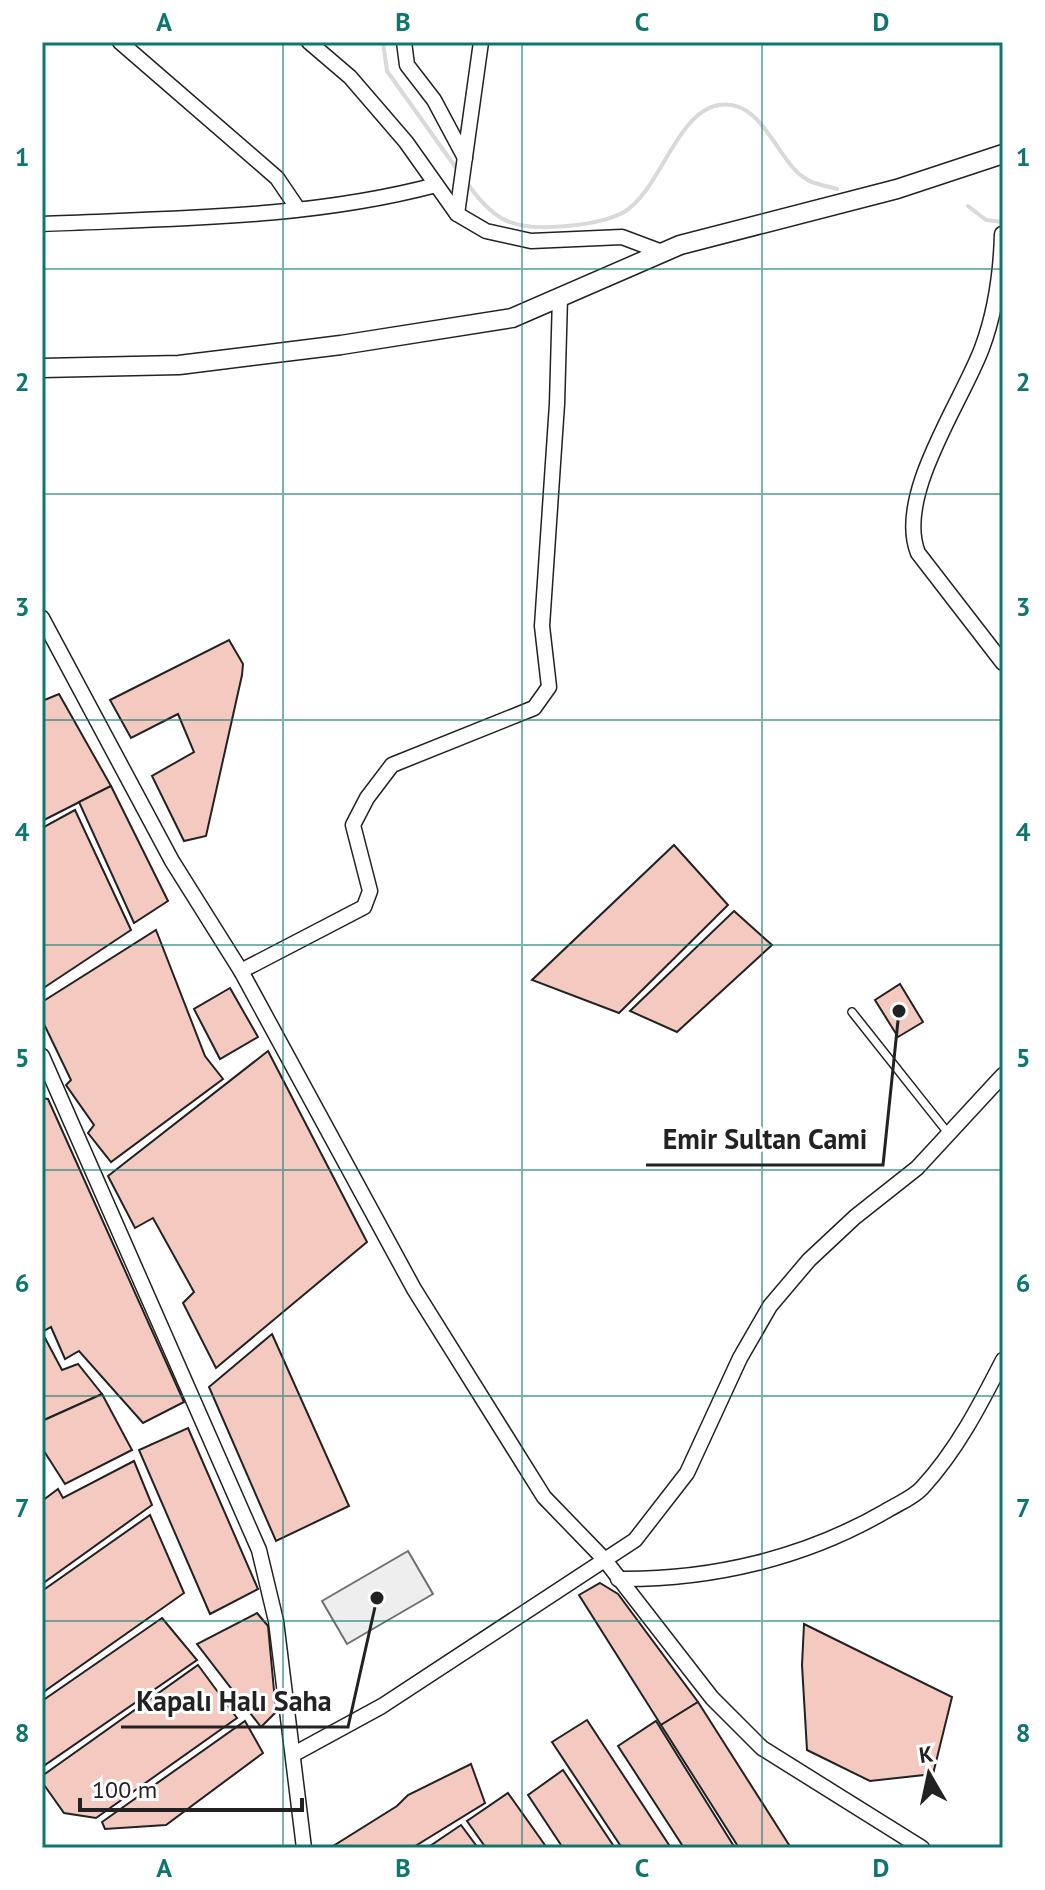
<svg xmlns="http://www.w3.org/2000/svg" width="1045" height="1890" font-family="'PT Sans',sans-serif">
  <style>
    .green { fill: #eee; stroke: #6f6f6f; stroke-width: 2 }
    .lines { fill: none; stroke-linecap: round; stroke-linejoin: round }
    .stream { stroke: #d9d9d9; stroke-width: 4 }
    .building { fill: #f3c9c0; stroke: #222; stroke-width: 2 }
    .lane-casing { stroke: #222; stroke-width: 10 }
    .street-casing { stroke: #222; stroke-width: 17 }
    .secondary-casing { stroke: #222; stroke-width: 21 }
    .lane { stroke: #fff; stroke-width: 7 }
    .street { stroke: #fff; stroke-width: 14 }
    .secondary { stroke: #fff; stroke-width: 18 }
    .grid { fill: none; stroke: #0f766e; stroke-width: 2; stroke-opacity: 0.55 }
    .leader { fill: none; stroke: #222; stroke-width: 3 }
    .callout-dot { fill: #222; stroke: #fff; stroke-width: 3 }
    .callout-label { font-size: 28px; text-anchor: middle; font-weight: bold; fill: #222; stroke: #fff; stroke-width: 6; stroke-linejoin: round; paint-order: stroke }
    .neatline { fill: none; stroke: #0f766e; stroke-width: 3 }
    .grid-label { font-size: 26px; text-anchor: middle; font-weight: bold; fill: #0f766e }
  </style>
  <rect width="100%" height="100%" fill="#fff"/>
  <polygon class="green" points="408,1551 433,1594 347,1644 322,1601"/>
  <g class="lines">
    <g class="stream">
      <polyline points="383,42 387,71 459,172"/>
      <path d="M467 183C492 218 509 229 552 227 575 226 604 223 624 212 660 191 677 111 719 105 764 98 776 163 808 180 816 185 828 186 837 189"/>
      <polyline points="968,206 986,220 1003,222"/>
    </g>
  </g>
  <g class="building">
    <polygon points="229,640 243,664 242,675 206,836 184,841 152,776 194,752 178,714 131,738 110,700"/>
    <polygon points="59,694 111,786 42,821 42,701"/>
    <polygon points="111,786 168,901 134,923 79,802"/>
    <polygon points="75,810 131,930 42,989 42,828"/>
    <polygon points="674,845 728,905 619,1013 532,980"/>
    <polygon points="734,911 772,945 677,1032 630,1011"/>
    <polygon points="156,930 205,1056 223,1079 111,1162 88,1133 94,1125 66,1085 71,1080 42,1020 42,1002"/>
    <polygon points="900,984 923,1022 898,1037 875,1000"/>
    <polygon points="230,988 258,1037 220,1059 194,1009"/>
    <polygon points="268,1051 367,1242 216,1368 183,1303 194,1292 153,1218 135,1228 108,1176"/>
    <polygon points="42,1098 48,1099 184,1402 143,1423 79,1351 65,1359 51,1327 42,1332"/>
    <polygon points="272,1334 349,1506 276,1541 209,1387"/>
    <polygon points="45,1338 62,1370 78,1364 102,1394 42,1421 42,1340"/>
    <polygon points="102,1394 132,1450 65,1484 42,1448 42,1421"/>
    <polygon points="188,1428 258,1589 210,1614 139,1450"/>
    <polygon points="134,1461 152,1505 42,1584 42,1501 58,1489 63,1498"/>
    <polygon points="150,1515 184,1593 42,1693 42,1591"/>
    <polygon points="600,1583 618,1594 698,1702 661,1725 579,1595"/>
    <polygon points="257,1613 268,1626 276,1712 261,1727 197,1644"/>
    <polygon points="162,1618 197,1660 42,1767 42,1701"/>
    <polygon points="804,1624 952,1697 933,1774 870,1781 807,1750 802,1665"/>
    <polygon points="198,1665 237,1718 96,1818 64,1813 42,1782 42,1776"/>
    <polygon points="698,1702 791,1848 739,1848 661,1725"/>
    <polygon points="587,1720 671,1848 622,1848 552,1742"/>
    <polygon points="245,1721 263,1753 166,1825 105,1829 102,1822"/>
    <polygon points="656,1721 735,1848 684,1848 618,1746"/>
    <polygon points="471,1764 485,1803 412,1848 330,1848 397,1806 408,1795"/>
    <polygon points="563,1770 615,1848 563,1848 528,1795"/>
    <polygon points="508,1793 547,1848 486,1848 467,1821"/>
    <polygon points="461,1825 478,1848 427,1848"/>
  </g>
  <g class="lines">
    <g class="lane-casing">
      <polyline id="lane" points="852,1012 948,1133"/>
    </g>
    <g class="street-casing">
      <g id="street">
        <polyline points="120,42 277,178 298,209"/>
        <polyline points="309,42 350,77 406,142 457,214 486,231 531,241 622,237 662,252"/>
        <polyline points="404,42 407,65 434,100 465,158"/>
        <polyline points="457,214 481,42"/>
        <path d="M42 224C174 218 308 219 436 185"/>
        <path d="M1002 234C1001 271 995 313 982 348 962 402 895 496 918 553L1003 663"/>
        <polyline points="42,618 172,861 241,971 414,1289 544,1497 604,1559 712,1698 762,1748 922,1848"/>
        <polyline points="241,971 364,907 370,891 353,825 367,798 392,765 534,708 549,687 542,626 557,404 560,297"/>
        <polyline points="42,1056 259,1550 276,1621 304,1848"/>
        <path d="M618 1579C712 1580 805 1558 886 1511 897 1504 913 1498 922 1488 957 1450 980 1405 1003 1360"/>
        <polyline points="294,1754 382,1706 635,1540 687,1473 740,1358 770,1306 809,1260 855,1217 917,1168 1003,1075"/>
      </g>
    </g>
    <g class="secondary-casing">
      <polyline id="secondary" points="42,368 179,365 341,345 512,318 680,245 897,189 1003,154"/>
    </g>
    <use href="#lane" class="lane"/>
    <use href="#street" class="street"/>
    <use href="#secondary" class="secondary"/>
  </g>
  <path class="grid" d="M283 42V1848M522 42V1848M762 42V1848M42 269H1003M42 494H1003M42 720H1003M42 945H1003M42 1170H1003M42 1396H1003M42 1621H1003"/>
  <path class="leader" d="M899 1011L883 1165H646M377 1598L348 1727H121"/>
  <g class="callout-dot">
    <circle cx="899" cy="1011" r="8"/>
    <circle cx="377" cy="1598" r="8"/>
  </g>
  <g class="callout-label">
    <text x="765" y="1149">Emir Sultan Cami</text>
    <text x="234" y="1711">Kapalı Halı Saha</text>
  </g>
  <rect width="1045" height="1890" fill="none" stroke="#ffffff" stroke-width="88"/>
  <g transform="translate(929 1774) rotate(351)" stroke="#ffffff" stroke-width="6" paint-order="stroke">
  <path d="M0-6L14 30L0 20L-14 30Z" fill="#222222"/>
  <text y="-12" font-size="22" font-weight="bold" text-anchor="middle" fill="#222222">K</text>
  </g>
  <path d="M80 1798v12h222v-12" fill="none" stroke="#222222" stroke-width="4"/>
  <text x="92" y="1798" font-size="24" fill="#222222" stroke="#ffffff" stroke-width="6" paint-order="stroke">100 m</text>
  <rect x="44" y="44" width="957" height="1802" class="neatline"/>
  <g class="grid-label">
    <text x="164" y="31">A</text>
    <text x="403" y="31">B</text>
    <text x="642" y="31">C</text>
    <text x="881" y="31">D</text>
    <text x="22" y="166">1</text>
    <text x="1023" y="166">1</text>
    <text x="22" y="391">2</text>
    <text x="1023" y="391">2</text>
    <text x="22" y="616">3</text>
    <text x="1023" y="616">3</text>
    <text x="22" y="841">4</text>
    <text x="1023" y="841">4</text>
    <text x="22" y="1067">5</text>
    <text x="1023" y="1067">5</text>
    <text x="22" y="1292">6</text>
    <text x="1023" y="1292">6</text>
    <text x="22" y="1517">7</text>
    <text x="1023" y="1517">7</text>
    <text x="22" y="1742">8</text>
    <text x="1023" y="1742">8</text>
    <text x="164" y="1877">A</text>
    <text x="403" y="1877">B</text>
    <text x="642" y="1877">C</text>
    <text x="881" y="1877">D</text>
  </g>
</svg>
